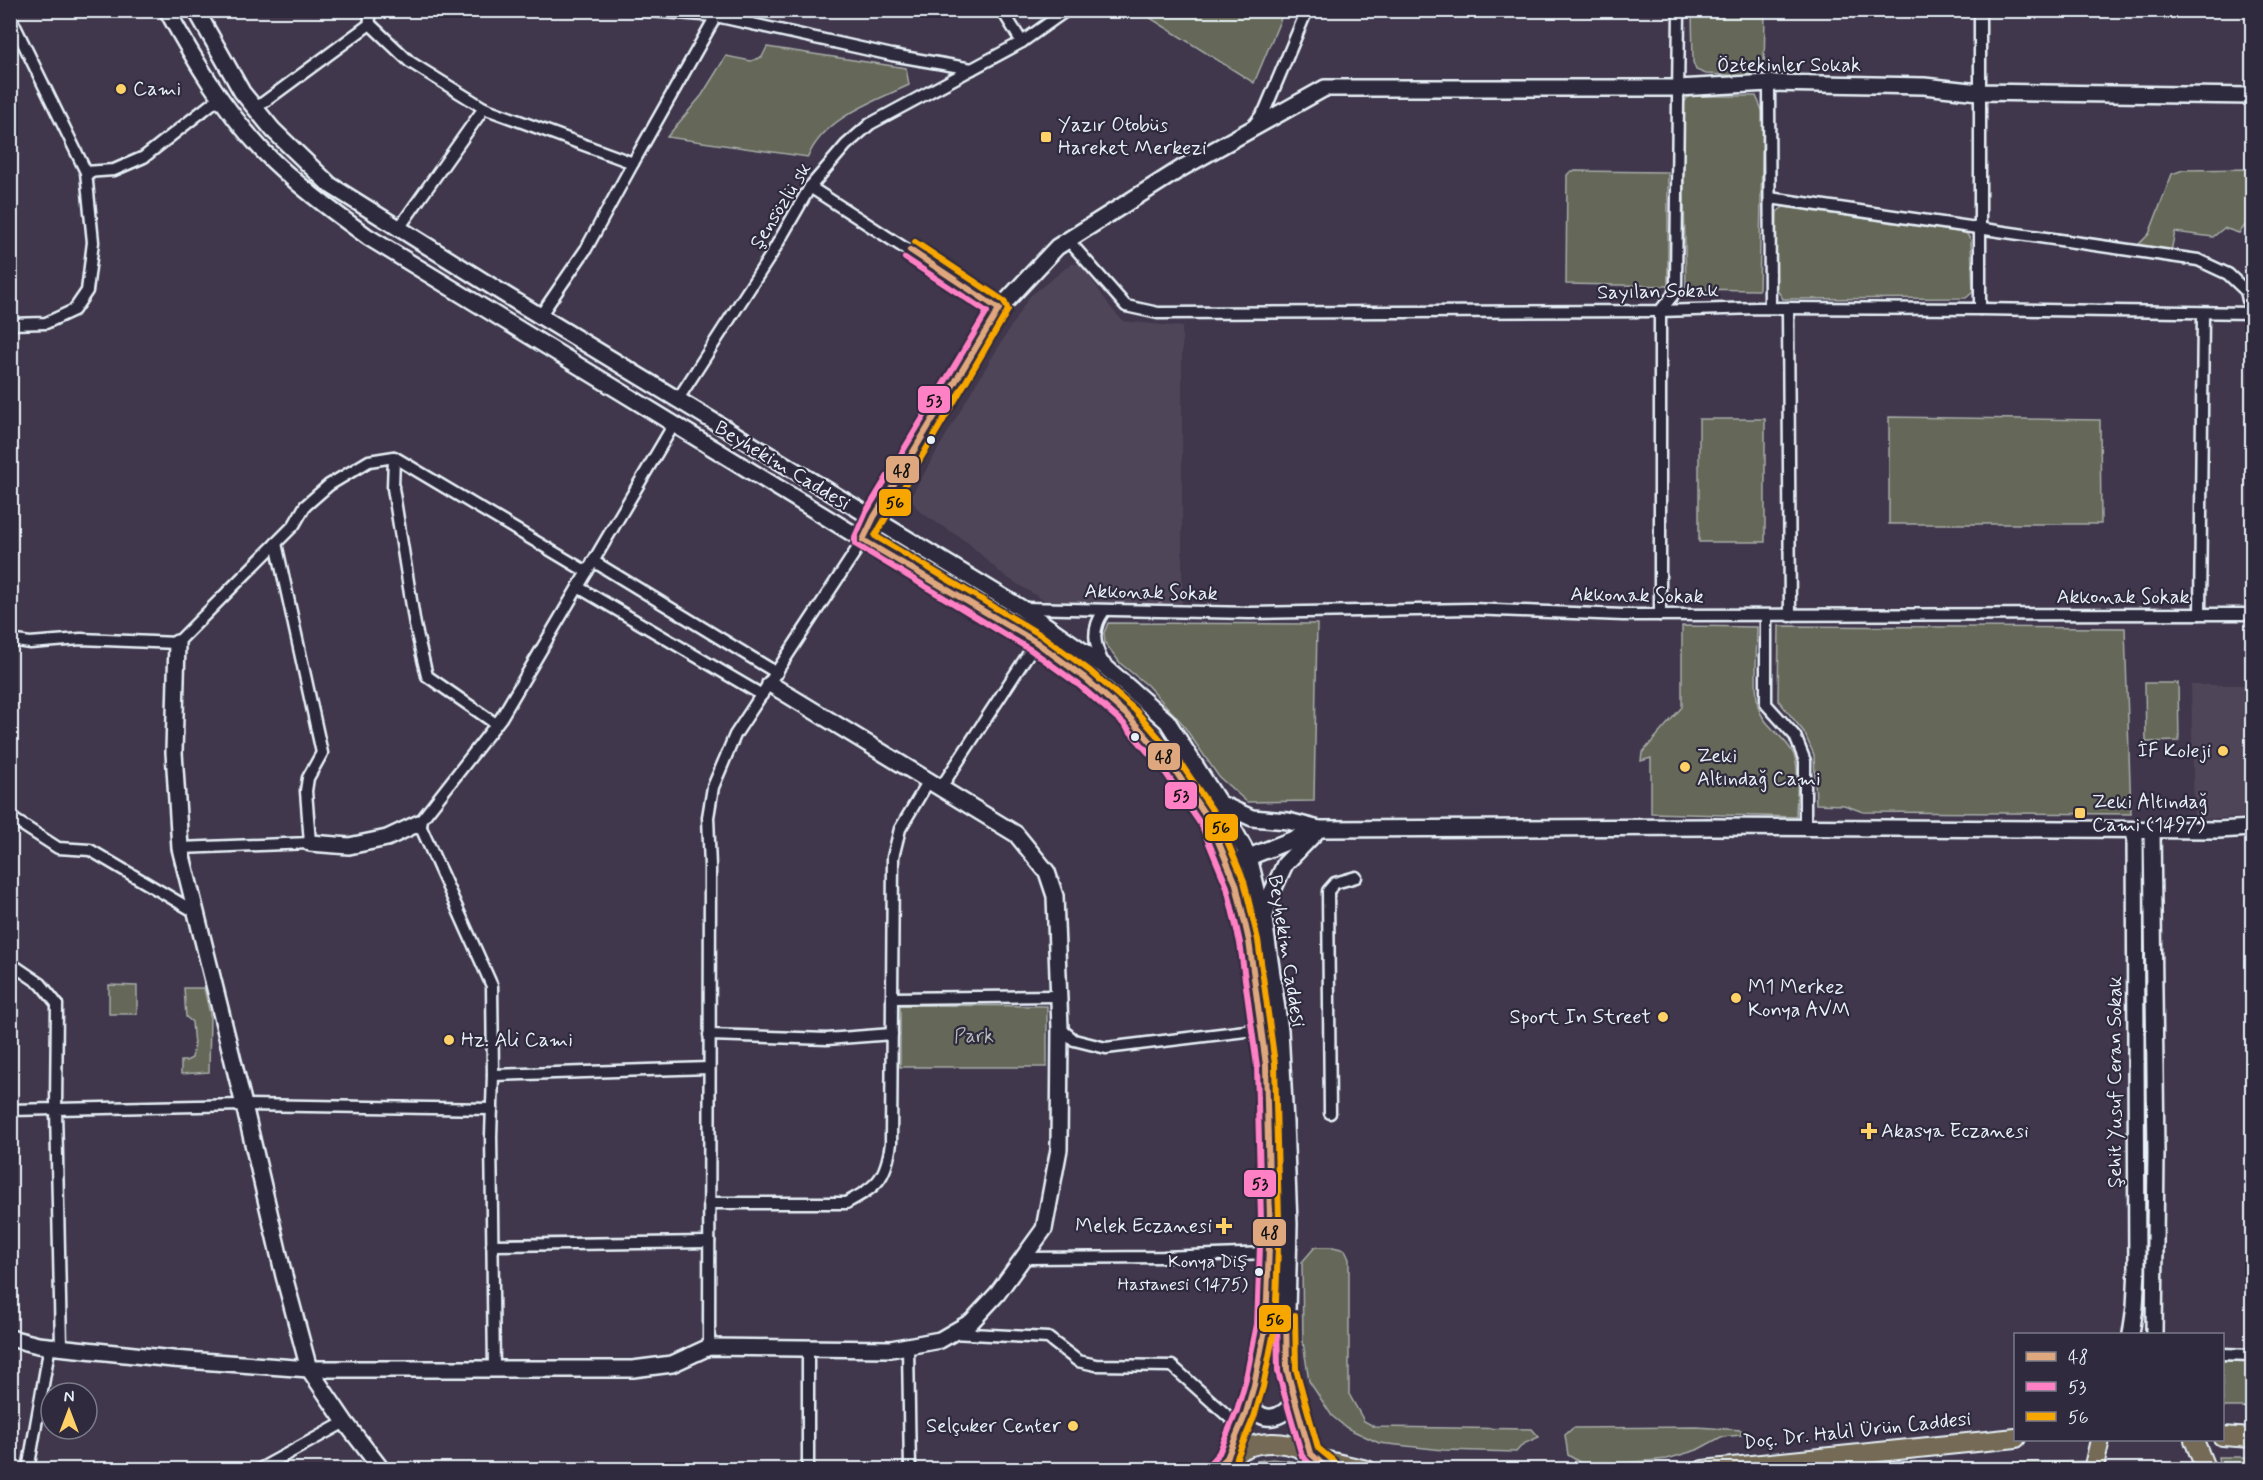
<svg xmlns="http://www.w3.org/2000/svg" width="2263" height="1480" font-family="Mynerve,sans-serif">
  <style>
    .built { fill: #4f4459 }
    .green { fill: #656758; stroke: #a6aca8; stroke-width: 1.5 }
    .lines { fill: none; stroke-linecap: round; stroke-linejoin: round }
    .street-casing { stroke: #e8f1f8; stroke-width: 15 }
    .secondary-casing { stroke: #e8f1f8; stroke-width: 20 }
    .primary-casing { stroke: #e8f1f8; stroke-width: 22 }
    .street { stroke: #2f2a3d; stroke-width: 10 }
    .secondary { stroke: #2f2a3d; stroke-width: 15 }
    .primary { stroke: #746b55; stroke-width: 18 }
    .bus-1-casing { stroke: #2f2a3d; stroke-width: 10 }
    .bus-2-casing { stroke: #2f2a3d; stroke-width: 10 }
    .bus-3-casing { stroke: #2f2a3d; stroke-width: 10 }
    .bus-1 { stroke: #dfa77e; stroke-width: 6 }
    .bus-2 { stroke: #ff80c5; stroke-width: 6 }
    .bus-3 { stroke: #f7a600; stroke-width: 6 }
    .poi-dot { fill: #ffd166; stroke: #2f2a3d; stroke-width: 2 }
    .bus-dot { fill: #e8f1f8; stroke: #2f2a3d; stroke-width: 2 }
    .labels { text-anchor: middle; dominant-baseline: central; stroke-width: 4.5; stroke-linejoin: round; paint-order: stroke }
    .bus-label { font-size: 18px; fill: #e8f1f8; stroke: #2f2a3d; text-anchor: end }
    .street-label { font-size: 20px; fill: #e8f1f8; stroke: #2f2a3d }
    .poi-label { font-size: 20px; fill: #e8f1f8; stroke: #2f2a3d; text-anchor: start }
    .park-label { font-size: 20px; fill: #b4bab8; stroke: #2f2a3d }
    .line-badge { stroke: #2f2a3d; stroke-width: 2 }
    .pale-badge-label { font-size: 16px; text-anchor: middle; font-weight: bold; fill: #111 }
  </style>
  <rect width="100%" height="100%" fill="#40374c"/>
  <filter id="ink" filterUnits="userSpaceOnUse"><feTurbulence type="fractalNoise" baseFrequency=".0167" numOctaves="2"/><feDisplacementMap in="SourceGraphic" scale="12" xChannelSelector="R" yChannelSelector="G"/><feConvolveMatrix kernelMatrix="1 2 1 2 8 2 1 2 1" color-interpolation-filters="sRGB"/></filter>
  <g filter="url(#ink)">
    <g class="built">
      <polygon points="1071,264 1081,264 1111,308 1123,321 1182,327 1182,605 1048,603 1003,575 967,542 920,512 910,498 971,392 1029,297"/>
      <polygon points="2191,685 2252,685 2252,817 2194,819"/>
    </g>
    <g class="green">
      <polygon points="1139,11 1284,11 1254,83"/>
      <polygon points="1692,11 1765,11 1764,77 1706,74 1696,70 1693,62"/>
      <path d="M767 47 906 68 909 85C873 102 824 118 808 157L667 137 702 95 726 56 751 61 762 57Z"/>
      <polygon points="1689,96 1756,96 1763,112 1759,290 1686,289 1682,105"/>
      <polygon points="2252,169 2252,217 2239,233 2224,228 2213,237 2175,232 2171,251 2138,245 2149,234 2172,174 2183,170"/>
      <polygon points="1571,171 1668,172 1668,286 1566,284 1567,175"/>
      <polygon points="1783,207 1966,233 1971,240 1973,292 1966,298 1783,299 1775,287 1777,212"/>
      <polygon points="1889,417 2100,420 2101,524 1889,524"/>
      <rect x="1699" y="419" width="66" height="123"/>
      <polygon points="1108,623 1317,624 1314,801 1247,802 1219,777 1181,722 1147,685 1121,664 1105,643 1104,633"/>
      <path d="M1682 626 1757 627C1757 648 1754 688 1758 706 1763 726 1784 735 1793 753 1801 768 1796 801 1796 817L1651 813V758L1641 761 1642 753 1682 707Z"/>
      <polygon points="1779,626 2125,628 2131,814 1863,812 1844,805 1816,804 1814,755 1804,732 1778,700"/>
      <polygon points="2145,683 2178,683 2179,741 2146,742"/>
      <polygon points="109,985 137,986 137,1014 109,1014"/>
      <polygon points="184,988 204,988 210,1014 209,1072 181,1074 181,1061 186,1061 192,1058 194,1046 192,1022 186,1017"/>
      <polygon points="900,1005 1047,1006 1047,1067 900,1067"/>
      <polygon points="1315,1247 1333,1247 1345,1250 1349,1259 1349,1394 1364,1421 1375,1427 1532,1429 1539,1437 1523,1444 1516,1452 1443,1450 1379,1443 1347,1428 1332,1416 1309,1381 1303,1342 1302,1262"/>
      <polygon points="2222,1361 2252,1361 2252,1407 2223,1407"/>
      <polygon points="1697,1427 1741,1430 1741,1435 1721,1437 1697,1450 1667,1459 1596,1466 1581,1463 1568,1455 1565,1435 1573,1428"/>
      <polygon points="2218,1457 2252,1457 2252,1469 2220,1469"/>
      <polygon points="1272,1459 1292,1461 1309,1469 1241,1469 1257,1461"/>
      <polygon points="2092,1461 2090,1470 1879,1470 1934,1465"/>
    </g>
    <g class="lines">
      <g class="street-casing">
        <g id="street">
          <polyline points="369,10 370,24 410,62 484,108 633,163 716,16 715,10"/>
          <polyline points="637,10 716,16 892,55 972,69"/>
          <polyline points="1002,10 1022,42 1067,10"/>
          <polyline points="10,16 86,172 93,242 87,291 74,310 46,323 10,324"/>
          <polyline points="1769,83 1770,308"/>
          <polyline points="256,108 370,24"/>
          <polyline points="1253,126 1265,110 1307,10"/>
          <polyline points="86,172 114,170 144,157 219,98"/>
          <polyline points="810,187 999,309"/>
          <polyline points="1770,198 2198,260 2228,274 2246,291 2251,313"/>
          <polyline points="399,228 484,108"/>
          <polyline points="1068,240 1126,306 1158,313 1660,311 1757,308 1980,309 1980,10"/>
          <polyline points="1788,308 1790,616"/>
          <polyline points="1980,309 2252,313"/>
          <polyline points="540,316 586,249 633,163"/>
          <polyline points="678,399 771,255 810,187 846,145 870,124 1022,42"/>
          <polyline points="394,457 393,488 415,625 427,676 496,724"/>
          <polyline points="593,561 777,673"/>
          <polyline points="578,587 762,695"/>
          <polyline points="1023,608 1250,613 1471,609 1623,615 2252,614"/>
          <polyline points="2200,614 2203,313"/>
          <polyline points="1660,615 1660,311 1673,295 1676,284 1679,10"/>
          <polyline points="1766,616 1766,704 1795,736 1805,761 1805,828"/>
          <polyline points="10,640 30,643 81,639 177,643 294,525 305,506 329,485 369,461 394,457 587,572"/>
          <path d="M1103 663C1094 644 1091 629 1104 611"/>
          <polyline points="940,789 1036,642"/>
          <polyline points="10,817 58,848 90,850 197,913"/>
          <polyline points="180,848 310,843 306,791 308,778 322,753 276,543"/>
          <polyline points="10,963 41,984 57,1004 56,1109 10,1110"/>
          <polyline points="892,998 1058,996"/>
          <polyline points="1060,1028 1074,1040 1106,1048 1262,1029"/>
          <polyline points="709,1035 827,1039 892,1034"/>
          <polyline points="493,1075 709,1068"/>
          <polyline points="1330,1113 1328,891 1335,883 1356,877"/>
          <path d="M709 1203H846C877 1186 886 1180 891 1143L893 857 900 829 928 782"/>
          <polyline points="492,1245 709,1242"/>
          <polyline points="1023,1258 1163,1257 1267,1253"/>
          <polyline points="951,1333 1048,1338 1078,1361 1096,1365 1172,1366 1240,1427"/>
          <polyline points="61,1346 56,1109 244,1105 492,1109"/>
          <polyline points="709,1347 710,867 708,817 713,787 735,735 863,540"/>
          <polyline points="908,1347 910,1470"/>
          <polyline points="2222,1354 2252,1355"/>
          <polyline points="494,1368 491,1136 493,1075 492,986 419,823 501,718 674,424"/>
          <polyline points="28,1470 50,1345"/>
          <polyline points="258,1470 345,1422"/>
          <polyline points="808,1470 808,1348"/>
        </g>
      </g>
      <g class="secondary-casing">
        <g id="secondary">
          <path d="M167 10C194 60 223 108 262 150 294 183 331 210 368 237L914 571 1036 642 1085 678 1129 717 1172 766 1210 822 1236 884 1249 941 1266 1065 1270 1220 1266 1325 1254 1385 1227 1458"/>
          <polyline points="196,10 242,92 273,130 330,185 504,294 1021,608 1104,666 1167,721 1219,803 1249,857 1264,919 1280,1030 1285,1123 1289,1224 1286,1357 1291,1386 1310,1453"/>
          <polyline points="863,540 874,517 999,309 1057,247 1182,168 1325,88 1678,88 1769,83 1924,86 1979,92 2252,96"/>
          <polyline points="177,643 174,752 180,848 244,1105 284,1276 309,1369 345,1422 382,1470"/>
          <polyline points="1219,803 1252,818 1288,821 1319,829 1285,864 1272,892 1264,919"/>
          <polyline points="2152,830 2156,1153 2154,1334"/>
          <polyline points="310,843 349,846 387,838 419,823"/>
          <polyline points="1239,861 1319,829 1712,827 2218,830 2252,828"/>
          <polyline points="2131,1334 2135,1307 2137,1268 2135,830"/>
          <polyline points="10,1338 38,1345 173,1359 309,1369 633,1369 672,1364 709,1347 891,1349 940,1340 971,1322 997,1294 1044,1229 1059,1149 1060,1028 1055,896 1047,872 1016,834 770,684"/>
          <path d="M1250 1400C1258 1426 1283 1420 1295 1400"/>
        </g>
      </g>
      <g class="primary-casing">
        <g id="primary">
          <polyline points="2222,1436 2252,1438"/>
          <polyline points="2194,1440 2206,1470"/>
          <polyline points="1319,1459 1367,1470"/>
          <path d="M1216 1470C1245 1433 1301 1435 1330 1470"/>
          <polyline points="1703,1470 2016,1438"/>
          <polyline points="2093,1470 2100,1440"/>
        </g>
      </g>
      <use href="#street" class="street"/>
      <use href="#secondary" class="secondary"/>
      <use href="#primary" class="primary"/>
      <g class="bus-1-casing">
        <g id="bus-1">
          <polyline points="910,250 999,309 874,517 863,540 1036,642 1085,678 1129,717 1172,766 1210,822 1236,884 1249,941 1266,1065 1270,1220 1266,1325 1254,1385 1246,1413 1227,1458 1214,1470"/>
          <polyline points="1286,1315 1287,1370 1295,1400 1310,1453 1329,1470"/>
        </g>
      </g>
      <g class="bus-2-casing">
        <g id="bus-2">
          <polyline points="905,258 987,312 866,512 855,537 855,544 1031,650 1079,685 1123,723 1165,772 1202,826 1227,887 1240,943 1257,1066 1261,1220 1257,1324 1245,1383 1237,1410 1219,1453 1209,1464"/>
          <polyline points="1277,1315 1278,1372 1302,1456 1316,1470"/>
        </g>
      </g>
      <g class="bus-3-casing">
        <g id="bus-3">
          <polyline points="915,242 1004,301 1008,310 875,536 1041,635 1090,671 1135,710 1179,761 1217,817 1244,881 1258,940 1275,1064 1279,1220 1275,1326 1263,1387 1254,1417 1235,1462 1229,1470"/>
          <polyline points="1295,1315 1296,1369 1304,1398 1318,1448 1336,1463"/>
        </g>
      </g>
      <use href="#bus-1" class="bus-1"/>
      <use href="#bus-2" class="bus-2"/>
      <use href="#bus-3" class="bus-3"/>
    </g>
  </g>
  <g class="poi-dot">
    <circle cx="121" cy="89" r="6"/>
    <rect x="1040" y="131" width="12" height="12" rx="3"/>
    <circle cx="2223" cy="751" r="6"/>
    <circle cx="1685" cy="767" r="6"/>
    <rect x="2074" y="807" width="12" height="12" rx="3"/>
    <circle cx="1736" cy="998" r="6"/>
    <circle cx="1663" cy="1017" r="6"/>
    <circle cx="449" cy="1040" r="6"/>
    <path d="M1866 1122h6v6h6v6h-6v6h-6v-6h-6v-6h6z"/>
    <path d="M1221 1217h6v6h6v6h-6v6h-6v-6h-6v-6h6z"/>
    <circle cx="1073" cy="1426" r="6"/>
  </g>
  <g class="bus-dot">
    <circle cx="931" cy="440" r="5"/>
    <circle cx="1135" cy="737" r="5"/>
    <circle cx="1259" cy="1272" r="5"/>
  </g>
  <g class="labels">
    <g class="bus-label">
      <text x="1248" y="1262">Konya Diş<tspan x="1248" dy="23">Hastanesi (1475)</tspan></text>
    </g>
    <g class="street-label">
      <text x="1789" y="65">Öztekinler Sokak</text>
      <text transform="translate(781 206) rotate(-58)">Şensözlü sk</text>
      <text transform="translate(1658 292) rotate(-1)">Sayılan Sokak</text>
      <text transform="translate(782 466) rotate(31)">Beyhekim Caddesi</text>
      <text transform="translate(1151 593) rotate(1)">Akkonak Sokak</text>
      <text transform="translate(1637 596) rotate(1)">Akkonak Sokak</text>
      <text x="2123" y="597">Akkonak Sokak</text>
      <text transform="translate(1286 951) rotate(81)">Beyhekim Caddesi</text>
      <text transform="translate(2115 1082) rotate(-90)">Şehit Yusuf Ceran Sokak</text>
      <text transform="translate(1857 1431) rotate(-6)">Doç. Dr. Halil Ürün Caddesi</text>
    </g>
    <g class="poi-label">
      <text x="133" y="89">Cami</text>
      <text x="1058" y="125">Yazır Otobüs<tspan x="1058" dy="23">Hareket Merkezi</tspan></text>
      <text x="2211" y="751" text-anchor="end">İF Koleji</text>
      <text x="1697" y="756">Zeki<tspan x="1697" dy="23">Altındağ Cami</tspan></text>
      <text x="2092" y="802">Zeki Altındağ<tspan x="2092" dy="23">Cami (1497)</tspan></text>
      <text x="1748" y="987">M1 Merkez<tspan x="1748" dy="23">Konya AVM</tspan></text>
      <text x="1651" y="1017" text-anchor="end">Sport In Street</text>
      <text x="461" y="1040">Hz. Ali Cami</text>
      <text x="1881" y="1131">Akasya Eczanesi</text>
      <text x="1212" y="1226" text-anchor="end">Melek Eczanesi</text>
      <text x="1061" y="1426" text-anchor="end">Selçuker Center</text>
    </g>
    <g class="park-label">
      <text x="974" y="1036">Park</text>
    </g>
  </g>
  <g class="line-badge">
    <rect x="917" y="385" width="34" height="29" rx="6" fill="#ff80c5"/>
    <rect x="885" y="455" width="35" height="29" rx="6" fill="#dfa77e"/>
    <rect x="878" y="488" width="34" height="29" rx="6" fill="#f7a600"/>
    <rect x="1147" y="742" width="34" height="29" rx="6" fill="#dfa77e"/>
    <rect x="1164" y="781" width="34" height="29" rx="6" fill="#ff80c5"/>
    <rect x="1204" y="813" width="35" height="29" rx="6" fill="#f7a600"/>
    <rect x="1243" y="1169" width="34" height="29" rx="6" fill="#ff80c5"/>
    <rect x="1252" y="1218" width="35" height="29" rx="6" fill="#dfa77e"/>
    <rect x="1258" y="1304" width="34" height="29" rx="6" fill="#f7a600"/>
  </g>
  <g class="pale-badge-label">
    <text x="934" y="406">53</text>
    <text x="902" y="476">48</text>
    <text x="895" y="508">56</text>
    <text x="1164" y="762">48</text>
    <text x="1181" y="801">53</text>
    <text x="1221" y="833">56</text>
    <text x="1260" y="1189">53</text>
    <text x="1270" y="1238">48</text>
    <text x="1275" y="1325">56</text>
  </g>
  <rect width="2263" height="1480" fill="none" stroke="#2f2a3d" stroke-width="36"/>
  <rect x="18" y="18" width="2227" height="1444" fill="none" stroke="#e8f1f8" stroke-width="2" filter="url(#ink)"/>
  <rect x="2014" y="1333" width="210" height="108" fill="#2f2a3d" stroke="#797a88" stroke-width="1.5"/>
  <rect x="2026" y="1352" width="30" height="9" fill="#dfa77e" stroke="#797a88" stroke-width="1.5"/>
  <text x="2068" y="1363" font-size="18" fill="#e8f1f8">48</text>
  <rect x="2026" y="1382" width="30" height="9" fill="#ff80c5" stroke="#797a88" stroke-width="1.5"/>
  <text x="2068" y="1393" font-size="18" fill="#e8f1f8">53</text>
  <rect x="2026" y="1412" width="30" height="9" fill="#f7a600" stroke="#797a88" stroke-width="1.5"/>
  <text x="2068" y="1423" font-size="18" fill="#e8f1f8">56</text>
  <g transform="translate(69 1411)"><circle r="28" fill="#2f2a3d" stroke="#797a88" stroke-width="1.5"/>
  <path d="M0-4.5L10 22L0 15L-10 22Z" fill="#ffd166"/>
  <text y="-9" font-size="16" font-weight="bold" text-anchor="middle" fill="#e8f1f8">N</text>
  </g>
</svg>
